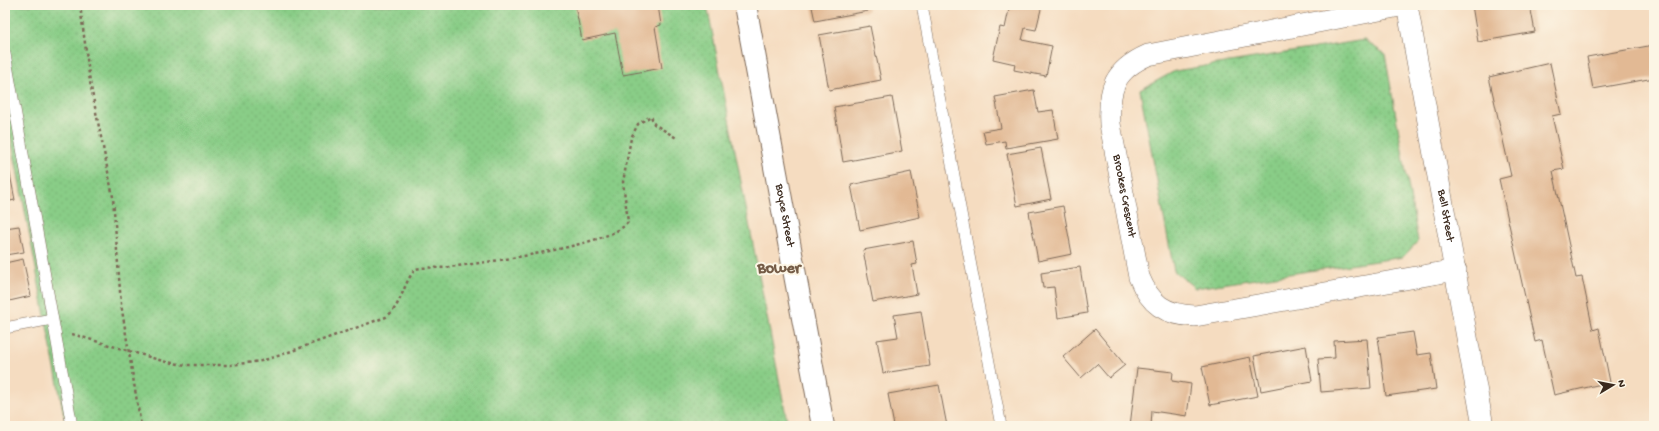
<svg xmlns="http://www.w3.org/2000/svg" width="1659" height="431" font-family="'Gochi Hand',sans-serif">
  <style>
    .park { fill: url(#park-dots); stroke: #627c52 }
    .building { fill: #e2b994 }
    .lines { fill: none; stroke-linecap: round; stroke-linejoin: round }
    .service-casing { stroke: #7c6857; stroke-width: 12 }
    .minor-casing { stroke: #7c6857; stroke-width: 22 }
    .tertiary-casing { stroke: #7c6857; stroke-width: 24 }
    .path { stroke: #7c6857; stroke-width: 2.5; stroke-dasharray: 3 3; stroke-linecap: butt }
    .service { stroke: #fff; stroke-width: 11 }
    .minor { stroke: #fff; stroke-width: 21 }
    .tertiary { stroke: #fff; stroke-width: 22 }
    .labels { text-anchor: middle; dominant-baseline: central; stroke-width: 4; stroke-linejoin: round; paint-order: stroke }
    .street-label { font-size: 12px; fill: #3b2a1e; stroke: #fcf5e5 }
    .district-label { font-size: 16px; font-weight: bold; fill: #755c47; stroke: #fcf5e5 }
  </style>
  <defs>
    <pattern id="park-dots" width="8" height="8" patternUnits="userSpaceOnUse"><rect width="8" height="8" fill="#89cd87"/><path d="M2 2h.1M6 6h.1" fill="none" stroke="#77b074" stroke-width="1.8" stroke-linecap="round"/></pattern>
  </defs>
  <rect width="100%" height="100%" fill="#fcf5e5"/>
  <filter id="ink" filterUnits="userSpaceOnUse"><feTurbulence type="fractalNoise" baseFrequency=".025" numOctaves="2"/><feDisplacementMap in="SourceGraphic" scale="8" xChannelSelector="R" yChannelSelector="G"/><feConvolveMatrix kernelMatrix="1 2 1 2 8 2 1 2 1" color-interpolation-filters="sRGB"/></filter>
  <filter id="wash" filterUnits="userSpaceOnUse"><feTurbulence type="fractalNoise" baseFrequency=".012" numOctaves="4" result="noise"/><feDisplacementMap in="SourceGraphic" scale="16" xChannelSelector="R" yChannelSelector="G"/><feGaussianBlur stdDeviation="0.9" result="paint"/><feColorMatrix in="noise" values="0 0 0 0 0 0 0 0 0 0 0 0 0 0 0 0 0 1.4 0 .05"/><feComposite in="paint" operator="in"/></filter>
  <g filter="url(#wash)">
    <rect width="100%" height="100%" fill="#f5dcc0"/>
    <g class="park">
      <polygon points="5,5 707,5 788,426 66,426 5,106"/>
      <polygon points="1364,40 1385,54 1418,241 1403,257 1195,288 1174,271 1140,90 1175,71"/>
    </g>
    <g id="blocks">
      <g class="building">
        <polygon points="575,5 658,5 661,25 655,27 662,68 623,75 615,33 582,40"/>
        <polygon points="824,5 867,5 868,11 815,21 812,7"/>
        <polygon points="1010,5 1042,5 1036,30 1025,28 1022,40 1052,46 1046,76 1014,70 1015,64 993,59 1000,27 1005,28"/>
        <polygon points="1472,5 1530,5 1535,32 1478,42"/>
        <polygon points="870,26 881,80 829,90 819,35"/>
        <polygon points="1654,45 1654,78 1593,89 1587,57"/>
        <polygon points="1550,63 1561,114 1552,116 1564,169 1553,171 1576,278 1582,277 1593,330 1599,328 1610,382 1554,395 1542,340 1535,342 1499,179 1511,176 1489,77"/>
        <polygon points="1034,90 1038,112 1053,110 1058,139 1006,148 1005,141 986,144 983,131 1001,128 995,97"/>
        <polygon points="892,97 902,151 843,162 834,107"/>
        <polygon points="1041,148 1051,199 1017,206 1007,154"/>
        <polygon points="5,169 9,169 15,200 5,202"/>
        <polygon points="911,172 920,217 860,230 851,185"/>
        <polygon points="1063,206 1072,254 1038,261 1029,212"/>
        <polygon points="19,226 24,252 5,255 5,228"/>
        <polygon points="913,241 917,264 912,265 917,294 873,302 863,250"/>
        <polygon points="23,259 31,296 5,302 5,263"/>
        <polygon points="1080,267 1087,313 1058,318 1054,287 1043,288 1041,273"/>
        <polygon points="921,311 930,366 883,373 877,340 898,337 894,315"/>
        <polygon points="1095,329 1125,365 1109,378 1097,364 1081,378 1063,357"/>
        <polygon points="1413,332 1417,355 1431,353 1436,389 1386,396 1378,337"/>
        <polygon points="1367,339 1371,388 1321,392 1318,359 1335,358 1334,341"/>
        <polygon points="1306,346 1312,381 1261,391 1254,356"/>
        <polygon points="1250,357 1258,396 1210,405 1202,367"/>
        <polygon points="1137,368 1173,372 1172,381 1191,384 1187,416 1152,411 1151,426 1130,426"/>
        <polygon points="939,385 947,426 894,426 888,394"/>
      </g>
    </g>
  </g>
  <g filter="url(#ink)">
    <use href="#blocks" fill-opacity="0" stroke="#7c6857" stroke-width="1"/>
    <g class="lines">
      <g class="service-casing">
        <g id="service">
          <polyline points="922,5 1001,426"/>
          <polyline points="5,54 72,426"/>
          <polyline points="5,328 52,319"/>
        </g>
      </g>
      <g class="minor-casing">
        <g id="minor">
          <path id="s1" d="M1405 5 1148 55C1114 70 1108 89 1110 124L1139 277C1150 304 1165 315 1195 316L1456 270"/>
          <path id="s2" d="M1407 5 1483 426"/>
        </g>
      </g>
      <g class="tertiary-casing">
        <g id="tertiary">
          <path id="s3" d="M745 5 823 426"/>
        </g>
      </g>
      <g class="path">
        <polyline points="80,5 90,82 113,197 121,304 141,426"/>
        <path d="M72 334 166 362 186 365H231L261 361 275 357 386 317C403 305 402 283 416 269 428 266 438 269 449 267 482 263 612 246 628 222L623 182 631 138 638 124 651 116 654 124 678 139"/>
      </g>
      <use href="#service" class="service"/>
      <use href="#minor" class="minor"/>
      <use href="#tertiary" class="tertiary"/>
    </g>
  </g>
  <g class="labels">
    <g class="street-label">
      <text stroke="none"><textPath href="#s1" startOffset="421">Brookes Crescent</textPath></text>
      <text stroke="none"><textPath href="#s3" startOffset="214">Boyce Street</textPath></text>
      <text stroke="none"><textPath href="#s2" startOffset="214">Bell Street</textPath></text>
    </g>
    <g class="district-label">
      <text x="779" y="269">Bower</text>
    </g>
  </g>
  <rect width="1659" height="431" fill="none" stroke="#fcf5e5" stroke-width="20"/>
  <g transform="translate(1613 385) rotate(80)" stroke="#fcf5e5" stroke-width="3" paint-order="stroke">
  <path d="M0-3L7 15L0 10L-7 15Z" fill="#3b2a1e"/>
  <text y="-6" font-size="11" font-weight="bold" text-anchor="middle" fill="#3b2a1e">N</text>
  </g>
</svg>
